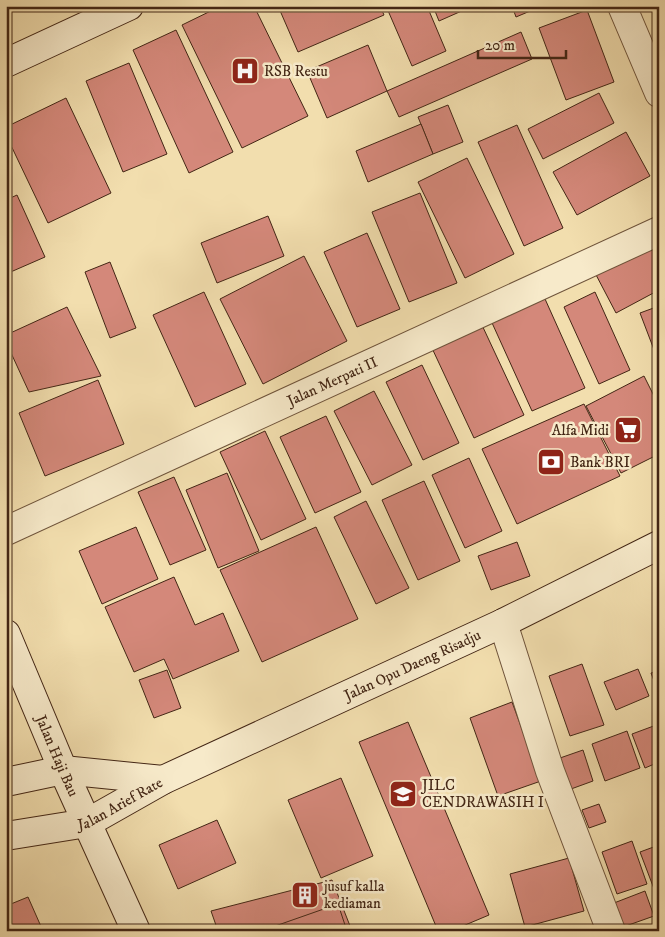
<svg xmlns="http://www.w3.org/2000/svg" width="665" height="937" font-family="'IM FELL DW Pica',serif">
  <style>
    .building { fill: #d4887a; stroke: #432615 }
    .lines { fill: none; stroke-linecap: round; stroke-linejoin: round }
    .street-casing { stroke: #6f543b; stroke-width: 30 }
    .secondary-casing { stroke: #432615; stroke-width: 30 }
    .street { stroke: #f7eaca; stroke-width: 28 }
    .secondary { stroke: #f7eaca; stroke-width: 28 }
    .labels { text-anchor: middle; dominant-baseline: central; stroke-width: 5; stroke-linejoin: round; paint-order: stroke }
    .poi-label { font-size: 15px; fill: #432615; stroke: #f7eaca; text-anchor: start }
    .street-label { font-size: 15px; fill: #432615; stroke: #f7eaca }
  </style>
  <rect width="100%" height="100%" fill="#f2deae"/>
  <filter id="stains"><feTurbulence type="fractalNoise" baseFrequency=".004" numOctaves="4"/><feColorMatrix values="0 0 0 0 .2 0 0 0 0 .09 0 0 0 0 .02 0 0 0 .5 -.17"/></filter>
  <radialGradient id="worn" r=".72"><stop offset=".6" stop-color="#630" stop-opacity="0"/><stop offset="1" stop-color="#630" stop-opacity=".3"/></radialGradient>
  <g class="building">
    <polygon points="221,6 254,6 308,116 242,148 182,25"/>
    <polygon points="278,6 380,6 384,15 298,52"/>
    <polygon points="386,6 427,6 446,51 412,66"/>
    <polygon points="433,6 473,6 439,21"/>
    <polygon points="512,6 542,6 516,17"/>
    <polygon points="587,10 614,82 566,100 539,28"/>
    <polygon points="176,30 233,152 189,173 133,50"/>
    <polygon points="521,32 532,59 399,117 387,91"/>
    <polygon points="368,45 387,91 327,118 307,71"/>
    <polygon points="129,63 167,154 123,172 86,81"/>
    <polygon points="599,93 614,123 543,159 528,129"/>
    <polygon points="66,98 111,193 48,223 6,135 6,127"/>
    <polygon points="448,105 463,142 433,154 418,117"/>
    <polygon points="421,124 433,154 368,182 356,151"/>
    <polygon points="517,125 563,228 524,246 478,142"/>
    <polygon points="626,132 650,176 577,215 553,172"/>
    <polygon points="467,158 514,254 465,278 418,182"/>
    <polygon points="420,193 457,283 409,302 372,212"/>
    <polygon points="17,195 45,257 6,274 6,200"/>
    <polygon points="268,216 284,256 217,283 201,243"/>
    <polygon points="367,233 400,309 357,327 324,252"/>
    <polygon points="659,237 659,290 616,313 594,271"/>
    <polygon points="304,256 347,341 263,384 220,299"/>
    <polygon points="110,262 136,328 110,338 85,272"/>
    <polygon points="541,290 585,388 532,411 488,314"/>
    <polygon points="204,292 246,384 195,407 153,315"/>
    <polygon points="595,292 630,370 599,384 564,307"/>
    <polygon points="659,306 659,354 656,355 640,313"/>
    <polygon points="67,307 101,376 29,392 6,342 6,335"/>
    <polygon points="481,323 524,415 474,438 431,346"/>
    <polygon points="422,365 459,443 423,460 386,382"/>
    <polygon points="644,376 659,406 659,454 621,473 586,406"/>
    <polygon points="98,380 124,444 45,476 19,413"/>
    <polygon points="374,391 412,465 372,485 334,411"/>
    <polygon points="584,404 620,476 517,524 482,449"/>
    <polygon points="326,416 361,492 315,513 280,437"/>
    <polygon points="265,431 306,519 261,540 220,452"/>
    <polygon points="469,458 502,531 465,548 432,475"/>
    <polygon points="227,473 259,551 218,568 186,490"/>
    <polygon points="174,477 206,550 170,565 138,492"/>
    <polygon points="424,481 460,561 418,580 382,500"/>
    <polygon points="366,501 409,588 376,604 334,517"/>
    <polygon points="136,527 158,579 102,604 79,551"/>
    <polygon points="316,527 358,619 262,662 220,570"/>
    <polygon points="517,542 530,576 491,590 478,556"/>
    <polygon points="174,577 195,625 223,613 239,651 173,679 164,659 134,672 105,607"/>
    <polygon points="582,664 604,725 570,736 549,676"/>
    <polygon points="638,669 649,696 616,710 604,682"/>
    <polygon points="167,670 181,708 154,718 139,680"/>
    <polygon points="659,671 659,694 651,673"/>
    <polygon points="512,702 541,781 498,796 470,718"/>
    <polygon points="408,722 489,915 451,931 438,931 359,742"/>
    <polygon points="659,724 659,762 645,768 632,734"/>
    <polygon points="627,731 640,768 605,781 592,744"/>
    <polygon points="583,750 593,781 571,789 560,758"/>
    <polygon points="341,778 373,856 321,878 288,800"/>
    <polygon points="599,804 606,822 589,828 582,810"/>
    <polygon points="217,820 236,863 178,889 159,845"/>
    <polygon points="632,841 647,884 617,894 602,852"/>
    <polygon points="659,845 659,902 640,852"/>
    <polygon points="569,858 584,911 525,927 510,874"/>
    <polygon points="332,880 352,931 218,931 211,911"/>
    <polygon points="645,891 654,916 623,927 614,903"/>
    <polygon points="28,897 43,931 6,931 6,906"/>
    <polygon points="338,904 347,931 261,931"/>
  </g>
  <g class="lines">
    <g class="street-casing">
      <g id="street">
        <polyline points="622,6 659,93"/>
        <path id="s1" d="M6 531 659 231"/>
        <polyline points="503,623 550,771 611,931"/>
      </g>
    </g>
    <g class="secondary-casing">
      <g id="secondary">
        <polyline points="6,63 129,6"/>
        <path id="s2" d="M6 634 63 770 136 931"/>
        <polyline points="6,782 63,770 163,780"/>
        <path id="s3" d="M6 836 87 823 163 780 503 623 659 545"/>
      </g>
    </g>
    <use href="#street" class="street"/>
    <use href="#secondary" class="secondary"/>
  </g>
  <defs>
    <g id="hospital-square" transform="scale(1.4375)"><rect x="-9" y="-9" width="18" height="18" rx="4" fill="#8f2418" stroke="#f7eaca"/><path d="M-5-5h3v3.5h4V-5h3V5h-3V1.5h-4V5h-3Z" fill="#fff"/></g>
    <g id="supermarket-square" transform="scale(1.4375)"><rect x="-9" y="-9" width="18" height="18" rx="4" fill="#8f2418" stroke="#f7eaca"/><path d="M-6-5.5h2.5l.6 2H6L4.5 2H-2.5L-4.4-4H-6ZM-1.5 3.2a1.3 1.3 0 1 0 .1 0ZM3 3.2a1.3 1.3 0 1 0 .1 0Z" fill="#fff"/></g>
    <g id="bank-square" transform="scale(1.4375)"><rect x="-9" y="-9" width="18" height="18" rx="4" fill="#8f2418" stroke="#f7eaca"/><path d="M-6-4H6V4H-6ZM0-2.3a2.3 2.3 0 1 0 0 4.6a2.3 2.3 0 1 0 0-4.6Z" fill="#fff"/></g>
    <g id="school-square" transform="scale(1.4375)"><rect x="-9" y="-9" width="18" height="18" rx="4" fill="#8f2418" stroke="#f7eaca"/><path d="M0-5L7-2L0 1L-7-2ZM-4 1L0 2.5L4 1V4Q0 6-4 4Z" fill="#fff"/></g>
    <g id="building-square" transform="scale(1.4375)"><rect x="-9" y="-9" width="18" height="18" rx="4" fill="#8f2418" stroke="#f7eaca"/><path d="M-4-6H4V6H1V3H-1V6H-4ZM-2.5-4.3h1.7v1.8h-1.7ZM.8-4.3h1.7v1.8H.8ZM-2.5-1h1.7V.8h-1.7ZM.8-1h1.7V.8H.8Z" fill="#fff"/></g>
  </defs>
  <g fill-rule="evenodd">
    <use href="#hospital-square" x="245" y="71"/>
    <use href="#supermarket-square" x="628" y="430"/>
    <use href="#bank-square" x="551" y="462"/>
    <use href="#school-square" x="403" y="794"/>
    <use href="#building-square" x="305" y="895"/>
  </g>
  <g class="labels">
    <g class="poi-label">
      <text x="264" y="71">RSB Restu</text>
      <text x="609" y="430" text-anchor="end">Alfa Midi</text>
      <text x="570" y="462">Bank BRI</text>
      <text x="422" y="785">JILC<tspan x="422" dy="17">CENDRAWASIH I</tspan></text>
      <text x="324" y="886">jusuf kalla<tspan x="324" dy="17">kediaman</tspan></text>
    </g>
    <g class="street-label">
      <text stroke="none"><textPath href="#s1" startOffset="359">Jalan Merpati II</textPath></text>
      <text stroke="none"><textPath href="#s3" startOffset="444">Jalan Opu Daeng Risadju</textPath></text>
      <text stroke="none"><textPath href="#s2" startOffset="132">Jalan Haji Bau</textPath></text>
      <text stroke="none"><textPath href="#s3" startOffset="120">Jalan Arief Rate</textPath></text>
    </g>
  </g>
  <rect width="665" height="937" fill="none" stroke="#f2deae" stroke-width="25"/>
  <rect x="8" y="8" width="650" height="922" fill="none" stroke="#432615" stroke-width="2.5"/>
  <rect x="12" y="12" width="640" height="912" fill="none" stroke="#432615"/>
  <path d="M478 50v8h88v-8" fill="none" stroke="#432615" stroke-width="2.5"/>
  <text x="485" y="50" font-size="15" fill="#432615" stroke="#f7eaca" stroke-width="4" paint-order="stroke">20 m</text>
  <rect width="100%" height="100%" filter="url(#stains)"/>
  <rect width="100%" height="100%" fill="url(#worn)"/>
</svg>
